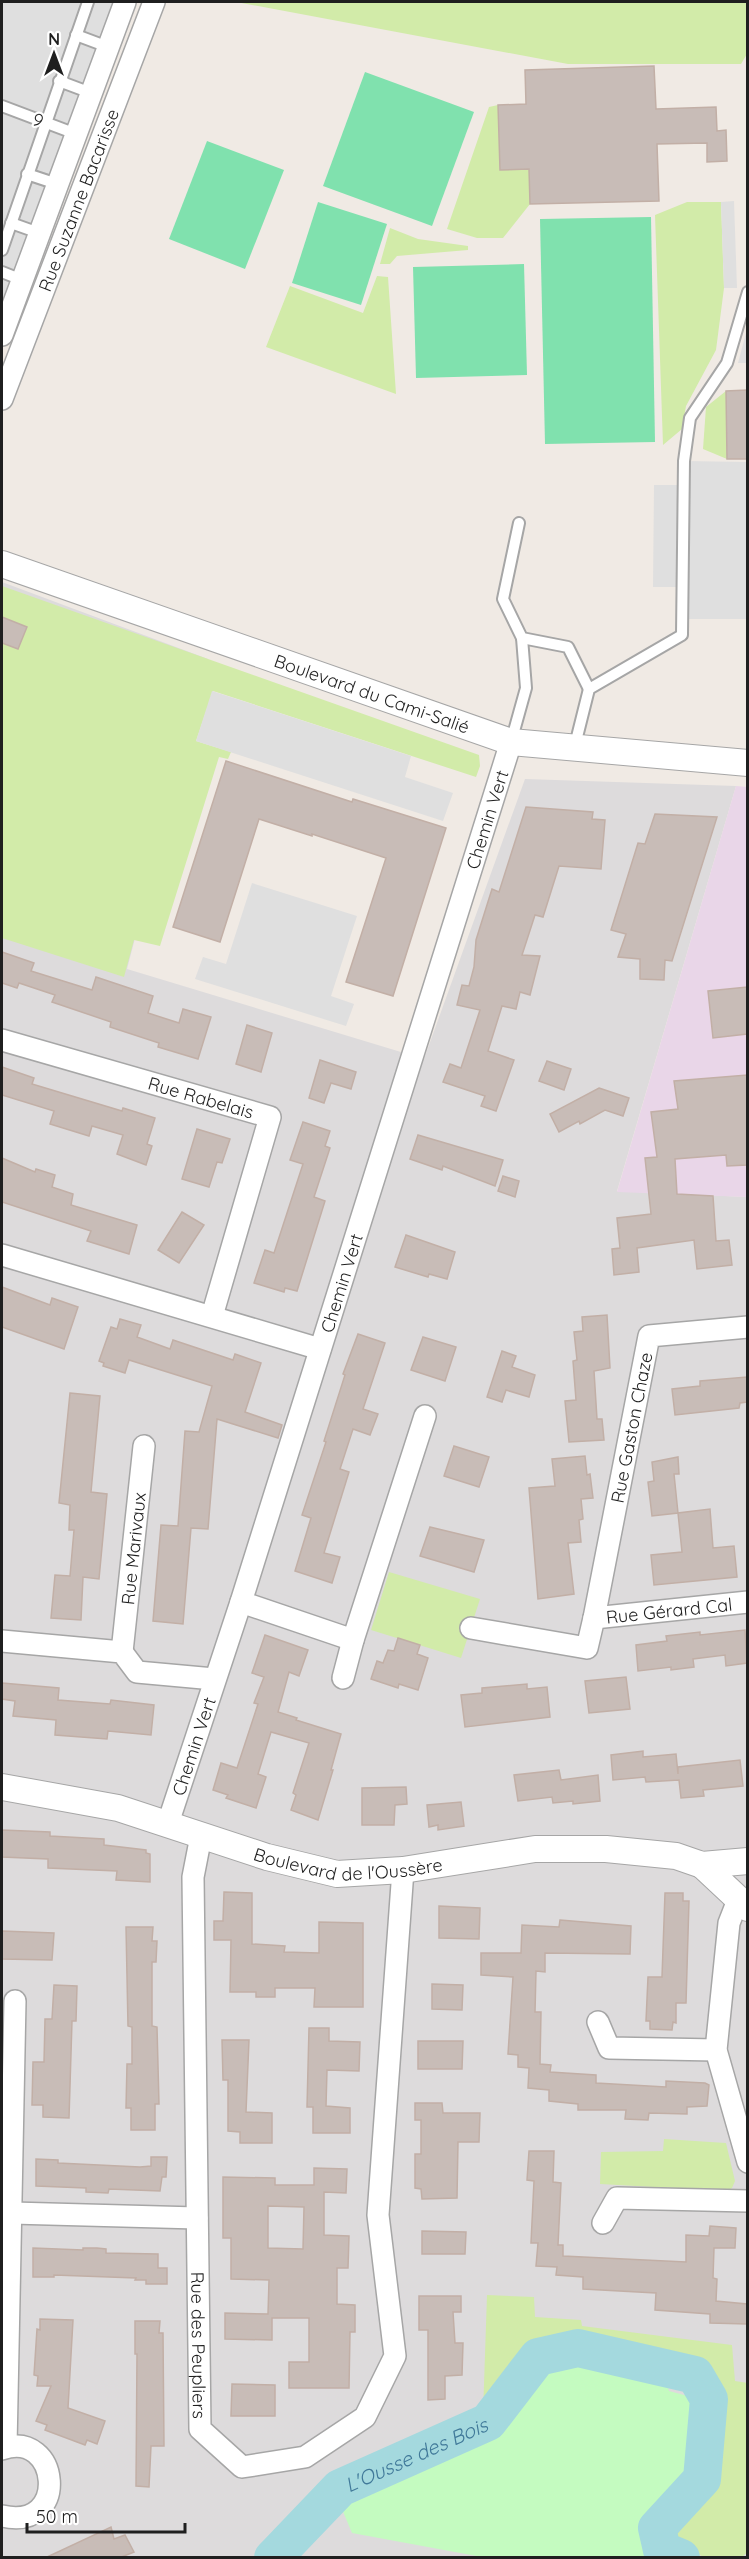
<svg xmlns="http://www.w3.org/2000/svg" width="749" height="2559" font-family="Quicksand,sans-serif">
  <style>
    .residential { fill: #dddbdc }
    .industrial { fill: #e9d6e8 }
    .grass { fill: #d2eba9 }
    .park { fill: #c4fbc0 }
    .pitch { fill: #80e1ae }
    .parking { fill: #dfdfdf }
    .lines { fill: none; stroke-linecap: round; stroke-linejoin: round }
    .river { stroke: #a4d9de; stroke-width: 38 }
    .building { fill: #c8bcb7; stroke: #c2afa6; stroke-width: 1.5; fill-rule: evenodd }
    .service-casing { stroke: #a6a6a6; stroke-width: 14 }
    .minor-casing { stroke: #a6a6a6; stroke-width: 24 }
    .tertiary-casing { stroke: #a6a6a6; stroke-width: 28 }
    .service { stroke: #fff; stroke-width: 10 }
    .minor { stroke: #fff; stroke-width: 21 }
    .tertiary { stroke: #fff; stroke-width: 26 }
    .labels { text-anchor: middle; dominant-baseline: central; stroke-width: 4.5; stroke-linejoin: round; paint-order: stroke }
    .street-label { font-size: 18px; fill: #1f1f1f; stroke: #fff }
    .water-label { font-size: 20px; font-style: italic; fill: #407999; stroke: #fff }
  </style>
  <rect width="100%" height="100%" fill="#f0eae4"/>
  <polygon class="residential" points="2,582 208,659 127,969 424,1059 525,779 736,786 617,1191 747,1197 747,2557 2,2557"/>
  <polygon class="industrial" points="736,786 747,787 747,1197 617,1192"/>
  <g class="grass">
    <polygon points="236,2 747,2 747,54 741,64 568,64"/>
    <polygon points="498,105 500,170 529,169 530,204 503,238 477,238 447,229 489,107"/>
    <polygon points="687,202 721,202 724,288 716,350 686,406 682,429 663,445 655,215"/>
    <polygon points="390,228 418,239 468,246 468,250 397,256 390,264 380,264"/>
    <polygon points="377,276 388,277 396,394 266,347 290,286 363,313"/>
    <polygon points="726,391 727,459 703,449 706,407"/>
    <polygon points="2,586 479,755 480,766 476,777 213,691 196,741 231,752 228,759 219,757 160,946 134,940 124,977 2,938"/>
    <polygon points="389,1572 480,1599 461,1658 371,1630"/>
    <polygon points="664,2139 726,2143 735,2181 732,2188 726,2191 600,2184 601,2152 663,2151"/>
    <polygon points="487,2295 534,2297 535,2317 581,2320 582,2326 732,2345 735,2381 748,2383 748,2552 742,2557 704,2557 672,2542 671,2533 709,2485 723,2403 718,2379 707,2366 573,2338 525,2351 511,2371 506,2387 483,2414"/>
  </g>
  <polygon class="park" points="583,2362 665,2377 669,2391 695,2398 692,2462 648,2522 648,2554 651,2557 482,2557 352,2533 339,2502 489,2433 511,2416 531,2377 561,2363"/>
  <g class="pitch">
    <polygon points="365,72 474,112 432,226 323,186"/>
    <polygon points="207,141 284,170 245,269 169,239"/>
    <polygon points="318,202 387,224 361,305 292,283"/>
    <polygon points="651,217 655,442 545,444 540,219"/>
    <polygon points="524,264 527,375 416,378 413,267"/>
  </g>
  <g class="parking">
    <polygon points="2,2 118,2 2,327"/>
    <polygon points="734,201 737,288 724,288 721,202"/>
    <polygon points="747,329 747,363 738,363"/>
    <polygon points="684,461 747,462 747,619 682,619 682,587 653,587 654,485 683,485"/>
    <polygon points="212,691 411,756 405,777 453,793 443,821 196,741"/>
    <polygon points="252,883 357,916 331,996 354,1004 346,1026 195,979 203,957 226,964"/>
  </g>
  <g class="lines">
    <path class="river" id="s1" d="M273 2558 340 2488 488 2422 538 2357 578 2348 695 2375 709 2399 702 2479 657 2528 662 2550 681 2558"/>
  </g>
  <g class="building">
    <polygon points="654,66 656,109 716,107 717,131 726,130 727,161 707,162 707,143 657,144 659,201 530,204 529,169 500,170 498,105 526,104 525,70"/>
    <polygon points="747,390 747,459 727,459 726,391"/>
    <polygon points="2,617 27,627 18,649 2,643"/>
    <polygon points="226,761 352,802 353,799 446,828 393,996 346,982 386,858 312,834 312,836 259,819 220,942 173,927"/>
    <polygon points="526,807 593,812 592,819 605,820 601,869 559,866 543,917 535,915 522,955 540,956 530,995 520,992 516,1009 502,1006 488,1051 514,1060 496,1111 481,1106 485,1096 443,1082 450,1064 461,1068 480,1010 457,1005 462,985 469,986 474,967 476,940 492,889 499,892"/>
    <polygon points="655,814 717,817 672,961 665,960 664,980 640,979 640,959 618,957 626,934 611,930 638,843 645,844"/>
    <polygon points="2,952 34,963 31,971 92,990 96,977 153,996 148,1013 179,1023 183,1009 211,1017 198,1059 158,1047 159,1043 110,1027 111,1022 52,1002 55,995 19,983 17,988 2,983"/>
    <polygon points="747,987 747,1034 713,1038 708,991"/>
    <polygon points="247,1025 272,1033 261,1072 236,1064"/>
    <polygon points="320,1060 356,1072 351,1089 331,1083 324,1103 309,1098"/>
    <polygon points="547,1061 571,1069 564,1090 539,1081"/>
    <polygon points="2,1067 34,1078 32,1084 122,1111 123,1108 155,1118 147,1144 152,1146 146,1165 117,1154 123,1135 92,1126 89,1136 50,1124 54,1111 2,1095"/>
    <polygon points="747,1075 747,1165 727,1166 726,1155 675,1159 677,1194 713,1196 716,1241 729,1240 732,1265 697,1269 694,1240 637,1248 639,1272 614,1275 612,1249 620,1248 617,1218 651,1214 645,1158 657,1157 651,1112 678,1109 674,1081"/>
    <polygon points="599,1088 629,1098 623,1116 605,1110 580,1124 579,1121 559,1132 550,1114"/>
    <polygon points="303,1122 330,1131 325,1146 330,1148 314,1197 325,1201 297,1291 285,1288 284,1292 254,1283 265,1250 274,1253 303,1164 290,1160"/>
    <polygon points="197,1129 230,1139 222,1163 217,1162 209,1187 182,1179"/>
    <polygon points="418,1135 503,1160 495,1186 443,1166 442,1170 410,1159"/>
    <polygon points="2,1158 35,1172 36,1169 55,1175 52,1187 73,1194 71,1205 137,1225 129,1254 87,1241 91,1231 2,1202"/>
    <polygon points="503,1176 519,1181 515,1197 498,1191"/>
    <polygon points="182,1212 204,1225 179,1263 158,1250"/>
    <polygon points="406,1235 455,1252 447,1279 429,1274 428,1277 395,1267"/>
    <polygon points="2,1287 50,1305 52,1298 78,1307 64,1349 2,1327"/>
    <polygon points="607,1315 610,1368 594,1371 597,1419 602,1419 604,1440 569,1442 565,1401 576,1400 573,1361 577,1360 574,1332 583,1331 582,1317"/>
    <polygon points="120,1319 141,1325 137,1337 170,1349 173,1340 233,1360 235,1354 261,1363 245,1412 282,1425 278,1438 217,1419 208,1529 191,1528 183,1624 153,1621 161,1525 178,1526 185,1431 199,1432 212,1386 129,1360 125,1373 103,1366 104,1363 99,1361 111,1327 117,1329"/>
    <polygon points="358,1334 385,1343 363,1409 378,1414 370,1435 353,1429 340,1469 349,1472 324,1553 340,1557 332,1583 295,1571 311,1518 302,1515 326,1442 324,1441 345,1375 343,1374"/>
    <polygon points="423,1337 456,1347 445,1381 411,1370"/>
    <polygon points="502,1351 516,1356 512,1367 535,1375 529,1397 506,1390 502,1402 487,1397"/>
    <polygon points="747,1377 747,1402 740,1403 739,1408 675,1415 672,1389 700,1386 700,1381"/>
    <polygon points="70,1393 100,1396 91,1492 107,1494 99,1579 83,1577 81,1620 51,1618 55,1575 70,1576 74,1530 69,1530 70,1505 59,1503"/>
    <polygon points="454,1446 489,1457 479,1487 444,1476"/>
    <polygon points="585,1456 587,1475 590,1474 593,1498 581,1499 583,1519 579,1520 581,1542 568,1543 574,1594 538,1599 529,1488 555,1486 552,1459"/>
    <polygon points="678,1457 679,1474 674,1474 678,1513 652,1516 648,1482 654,1481 652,1462"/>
    <polygon points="710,1509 713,1548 734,1546 737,1577 654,1585 651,1555 682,1552 678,1513"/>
    <polygon points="430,1527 484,1540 474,1572 420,1556"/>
    <polygon points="745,1630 747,1663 726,1666 725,1655 693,1659 694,1667 671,1670 671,1667 638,1671 636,1645 667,1641 666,1636 700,1632 700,1635"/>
    <polygon points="265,1635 308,1650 299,1676 289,1672 278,1712 297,1718 296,1720 341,1734 331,1770 333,1770 318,1820 291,1810 296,1795 293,1793 309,1743 271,1732 258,1774 266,1777 256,1808 226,1798 228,1795 213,1790 221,1763 237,1768 258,1704 254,1703 264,1677 252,1673"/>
    <polygon points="398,1638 420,1645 417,1654 428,1658 418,1690 399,1684 398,1688 371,1679 377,1661 383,1663 388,1650 394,1651"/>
    <polygon points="626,1677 630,1709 589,1713 585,1681"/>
    <polygon points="2,1683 59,1688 58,1700 110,1704 111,1700 154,1705 151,1735 108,1731 107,1739 55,1735 56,1720 13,1716 15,1701 2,1699"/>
    <polygon points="527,1684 527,1689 547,1687 550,1717 465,1727 461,1695 482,1693 482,1688"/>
    <polygon points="643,1751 643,1757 676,1754 678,1774 678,1767 740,1760 743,1786 703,1790 704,1796 681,1798 679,1780 646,1782 645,1777 613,1780 611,1755"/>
    <polygon points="559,1770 561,1780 598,1775 600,1801 573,1804 573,1801 553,1803 552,1797 518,1801 514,1775"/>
    <polygon points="406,1787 407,1804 395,1805 394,1825 362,1825 362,1788"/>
    <polygon points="461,1802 464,1826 438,1830 438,1825 429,1827 427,1805"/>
    <polygon points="2,1830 50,1832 50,1836 104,1839 104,1845 146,1850 146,1853 150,1854 150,1882 116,1880 117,1871 48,1868 48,1859 2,1857"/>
    <polygon points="224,1892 252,1893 252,1944 285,1946 284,1952 319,1953 319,1922 363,1923 363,2007 314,2007 315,1988 275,1988 275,1997 256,1997 256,1992 230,1992 231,1940 214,1940 214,1921 223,1921"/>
    <polygon points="665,1893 683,1893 683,1901 689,1901 686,2003 676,2003 676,2023 673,2022 672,2030 650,2029 650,2021 646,2021 648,1977 662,1977"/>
    <polygon points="439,1906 480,1908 479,1939 439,1938"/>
    <polygon points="560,1920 631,1926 630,1954 545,1953 545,1972 536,1971 535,2012 541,2012 540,2064 551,2065 550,2072 596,2075 596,2083 666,2087 666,2081 705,2083 709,2085 707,2106 687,2107 687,2114 649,2113 648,2120 625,2119 626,2110 578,2110 578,2104 549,2101 549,2090 528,2088 529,2068 518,2067 518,2055 508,2054 513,1977 481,1975 481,1953 521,1953 522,1925 559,1927"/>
    <polygon points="126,1927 153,1927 152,1941 157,1941 156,1962 152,1962 152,2026 157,2027 159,2104 155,2104 155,2130 131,2130 131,2108 126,2108 127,2064 132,2064 132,2027 128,2026"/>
    <polygon points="2,1931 54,1933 52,1960 2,1959"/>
    <polygon points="432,1984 463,1985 462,2010 432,2009"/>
    <polygon points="54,1985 77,1986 76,2021 72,2021 69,2118 43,2117 43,2105 32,2105 33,2062 44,2062 45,2019 52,2019"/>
    <polygon points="309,2028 329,2028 329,2041 360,2042 359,2071 327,2070 326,2106 350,2108 350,2133 313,2133 313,2107 307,2107"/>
    <polygon points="222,2040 249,2040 246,2112 272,2113 272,2143 240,2143 240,2132 228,2131 228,2080 223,2080"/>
    <polygon points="418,2041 463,2041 462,2069 418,2069"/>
    <polygon points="415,2103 442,2103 443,2113 480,2113 479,2142 458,2142 457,2198 422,2199 421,2189 415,2188 415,2154 421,2154 421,2120 415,2120"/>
    <polygon points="529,2151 554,2151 553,2182 561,2183 558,2245 563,2245 563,2256 686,2262 686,2235 709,2236 710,2226 736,2228 735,2248 714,2248 713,2278 717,2279 716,2301 747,2304 747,2324 710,2323 710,2314 655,2310 656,2293 583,2289 583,2277 556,2275 557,2267 536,2266 538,2243 531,2243 534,2181 527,2180"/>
    <polygon points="151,2157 167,2157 166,2177 162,2177 160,2191 109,2189 108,2193 86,2192 86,2188 36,2186 36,2159 58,2160 58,2163 140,2167 151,2166"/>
    <path d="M314 2168 347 2169 346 2193 324 2192V2235L349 2236 348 2268H337V2304L355 2305V2332H350L349 2388H289V2362H309V2318H272V2340L225 2339V2313L268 2314 269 2280 231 2279V2238H223V2177L275 2178V2185H314ZM268 2206 304 2207 303 2249 268 2248Z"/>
    <polygon points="422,2231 466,2232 465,2254 422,2254"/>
    <polygon points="33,2248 83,2250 83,2248 97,2248 106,2249 106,2253 158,2254 158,2268 167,2268 167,2284 146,2284 146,2280 135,2280 136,2278 54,2275 54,2277 33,2277"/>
    <polygon points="419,2296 461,2296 461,2312 453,2312 455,2343 463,2343 462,2375 445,2376 445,2399 428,2400 428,2330 419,2330"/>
    <polygon points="40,2319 73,2320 68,2408 105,2421 97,2444 87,2440 85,2445 45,2430 47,2425 36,2421 51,2386 37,2386 38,2376 34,2375 37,2329 40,2330"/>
    <polygon points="135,2321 160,2321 159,2333 163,2333 164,2446 151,2446 149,2487 136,2486 137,2354 135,2354"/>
    <polygon points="232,2384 275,2385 275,2416 231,2416"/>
    <polygon points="111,2527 114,2539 125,2535 134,2552 119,2558 45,2558"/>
  </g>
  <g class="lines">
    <g class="service-casing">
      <g id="service">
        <polyline points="76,35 108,47"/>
        <polyline points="59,81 91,93"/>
        <polyline points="2,106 76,134"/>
        <polyline points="27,174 57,184"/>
        <polyline points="11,223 39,233"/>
        <polyline points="2,250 88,2"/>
        <polyline points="2,272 22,280"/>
        <polyline points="519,523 503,599 522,638 568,647 589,689"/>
        <polyline points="511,742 526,688 522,638"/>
        <polyline points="574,749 589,689 682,635 684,461 690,418 727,363 748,292"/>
      </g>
    </g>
    <g class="minor-casing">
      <g id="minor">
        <polyline points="2,335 125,2"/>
        <path id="s2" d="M2 399 154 2"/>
        <path id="s3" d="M2 1040 270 1117 212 1316"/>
        <polyline points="2,1255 320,1349"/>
        <polyline points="241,1602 353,1640 425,1416"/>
        <path id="s4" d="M594 1618 649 1336 748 1327"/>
        <path id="s5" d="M471 1628 587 1648 594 1618 748 1602"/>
        <polyline points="2,1641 122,1652 137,1672 214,1679"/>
        <path id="s6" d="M122 1652 144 1446"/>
        <polyline points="343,1678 353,1640"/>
        <path id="s7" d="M168 1823 241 1602 511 742"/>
        <path id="s8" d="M201 1836 193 1877 200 2429 242 2467 305 2457 365 2417 395 2356 378 2215 403 1870"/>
        <polyline points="738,1900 729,1923 716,2050 748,2162"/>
        <polyline points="598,2022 609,2048 716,2050"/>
        <polyline points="12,2213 197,2218"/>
        <polyline points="603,2223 617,2198 748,2201"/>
        <polyline points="6,2447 15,2001"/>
        <path d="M2 2449C59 2428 71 2532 2 2516"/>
      </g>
    </g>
    <g class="tertiary-casing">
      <g id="tertiary">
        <path id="s9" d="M2 564 511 742 748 763"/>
        <path id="s10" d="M2 1787 118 1808 267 1857 337 1874 403 1870 535 1849H606L676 1856 702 1865 748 1861"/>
        <polyline points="702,1865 748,1908"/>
      </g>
    </g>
    <use href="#service" class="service"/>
    <use href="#minor" class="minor"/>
    <use href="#tertiary" class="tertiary"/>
  </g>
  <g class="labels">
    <g class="street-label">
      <text transform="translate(38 120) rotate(21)">9</text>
      <text stroke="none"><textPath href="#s2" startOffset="213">Rue Suzanne Bacarisse</textPath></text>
      <text stroke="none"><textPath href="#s9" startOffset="392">Boulevard du Cami-Salié</textPath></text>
      <text stroke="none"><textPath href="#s7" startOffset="1053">Chemin Vert</textPath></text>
      <text stroke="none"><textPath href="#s3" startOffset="207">Rue Rabelais</textPath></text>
      <text stroke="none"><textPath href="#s7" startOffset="567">Chemin Vert</textPath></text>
      <text stroke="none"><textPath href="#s4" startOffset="194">Rue Gaston Chaze</textPath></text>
      <text stroke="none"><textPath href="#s6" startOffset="104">Rue Marivaux</textPath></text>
      <text stroke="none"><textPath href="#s5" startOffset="224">Rue Gérard Cal</textPath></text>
      <text stroke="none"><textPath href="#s7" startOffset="81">Chemin Vert</textPath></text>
      <text stroke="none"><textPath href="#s10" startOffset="357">Boulevard de l'Oussère</textPath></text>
      <text stroke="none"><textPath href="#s8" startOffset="510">Rue des Peupliers</textPath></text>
    </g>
    <g class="water-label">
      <text stroke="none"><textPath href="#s1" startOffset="180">L'Ousse des Bois</textPath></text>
    </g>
  </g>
  <rect width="749" height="2559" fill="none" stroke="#1f1f1f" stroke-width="6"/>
  <g transform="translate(54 54)" stroke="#ffffff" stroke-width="4.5" paint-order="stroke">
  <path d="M0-4.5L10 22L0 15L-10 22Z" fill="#1f1f1f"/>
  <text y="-9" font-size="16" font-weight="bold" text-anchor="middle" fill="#1f1f1f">N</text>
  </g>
  <path d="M27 2523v9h158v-9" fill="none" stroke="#1f1f1f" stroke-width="3"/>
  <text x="36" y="2523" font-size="18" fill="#1f1f1f" stroke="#ffffff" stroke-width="4.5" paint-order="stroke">50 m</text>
</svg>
